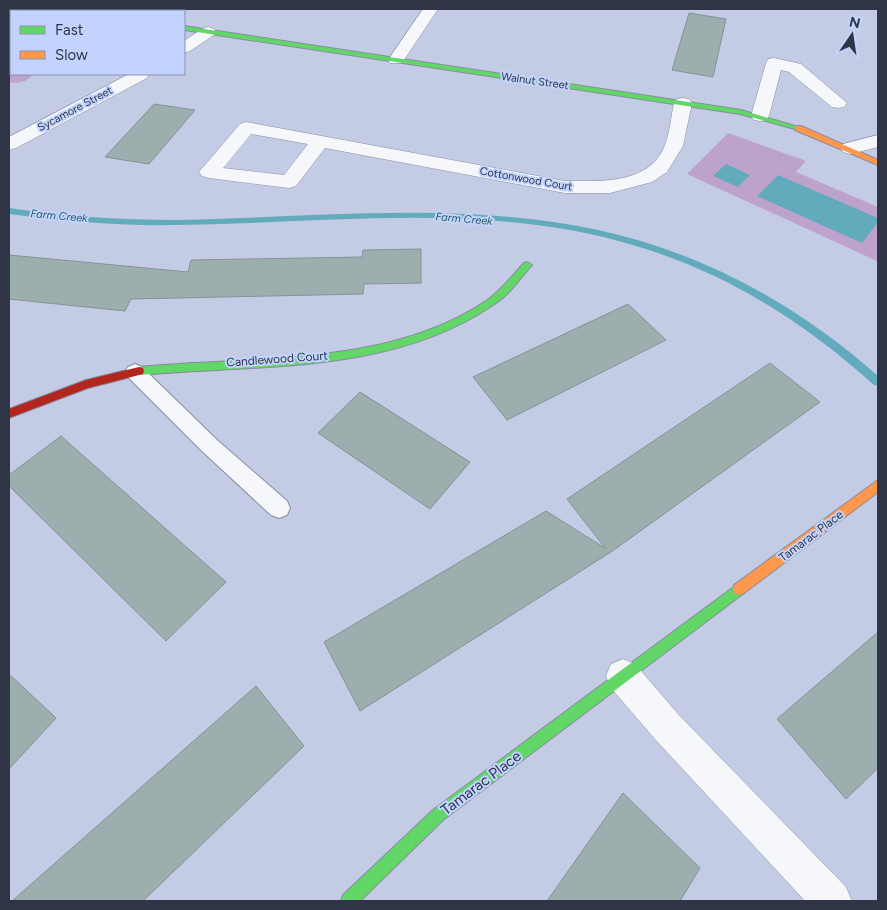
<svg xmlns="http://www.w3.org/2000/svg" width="887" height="910" font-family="Figtree,sans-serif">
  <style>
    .green { fill: #bda2cb }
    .water { fill: #62abbc }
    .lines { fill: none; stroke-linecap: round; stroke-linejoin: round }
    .stream { fill: #62abbc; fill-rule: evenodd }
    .building { fill: #9cafae; stroke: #869196 }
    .lane-casing { stroke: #878ea0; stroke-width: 2 }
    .street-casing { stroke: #878ea0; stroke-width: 1 }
    .fast-casing { stroke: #878ea0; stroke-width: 2 }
    .slow-casing { stroke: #878ea0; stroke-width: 2 }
    .jam-casing { stroke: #878ea0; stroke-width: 2 }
    .lane { fill: #f6f7fb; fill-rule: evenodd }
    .street { fill: #f6f7fb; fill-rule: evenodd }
    .fast { fill: #63d668; fill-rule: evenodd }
    .slow { fill: #ff974d; fill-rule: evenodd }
    .jam { fill: #b3261e; fill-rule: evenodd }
    .labels { text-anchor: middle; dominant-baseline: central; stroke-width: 4; stroke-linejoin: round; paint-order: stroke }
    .far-street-label { font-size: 11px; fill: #2f3546; stroke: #c2d3fe }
    .far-water-label { font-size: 11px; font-style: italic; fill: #255c64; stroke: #c2d3fe }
    .street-label { font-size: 12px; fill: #2f3546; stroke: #c2d3fe }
    .near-street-label { font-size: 15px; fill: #2f3546; stroke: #c2d3fe }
  </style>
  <rect width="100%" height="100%" fill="#c3cce4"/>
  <g class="green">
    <path d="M11 50V74H33C27 82 19 84 9 82V51Z"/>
    <polygon points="728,133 806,161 796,172 878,207 878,259 877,261 687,174"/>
  </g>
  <g class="water">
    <polygon points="726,164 750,175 738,187 713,176"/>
    <polygon points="778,175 878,218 878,222 862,243 757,196"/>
  </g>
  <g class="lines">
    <path class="stream" d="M9 208C63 216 118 220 173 220 314 218 458 200 598 230 704 253 798 305 878 376V386L874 385C804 322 727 273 636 246 488 200 325 224 173 225 118 226 63 221 9 214Z"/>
  </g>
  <g class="building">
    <polygon points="689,13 726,19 713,77 672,70"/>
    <polygon points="154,104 195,110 149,164 105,157"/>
    <polygon points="421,249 421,283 364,284 363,294 131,299 125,311 9,299 9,255 188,272 191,260 362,257 363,250"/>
    <polygon points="628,304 666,340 507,420 473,377"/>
    <polygon points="770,363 820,402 611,552 360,711 324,642 546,511 605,548 567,499"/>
    <polygon points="360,392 470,462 430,509 318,433"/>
    <polygon points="61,436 226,582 166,641 9,486 9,475"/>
    <polygon points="878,632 878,768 846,799 777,719"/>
    <polygon points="9,674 56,718 9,769"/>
    <polygon points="256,686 304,746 143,901 12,901"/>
    <polygon points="623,793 700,868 680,901 547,901"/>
  </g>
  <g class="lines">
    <g class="lane-casing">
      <polygon id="lane" points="135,364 142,367 217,440 287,501 290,508 287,515 279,518 271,515 203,452 128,377 125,372 128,367"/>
    </g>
    <g class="street-casing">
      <g id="street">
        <polygon points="58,9 88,9 90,11 60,11"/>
        <polygon points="423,9 438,9 402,63 390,63 388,60"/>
        <polygon points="208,27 214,29 216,32 214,35 190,51 184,53 184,41 202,29"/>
        <polygon points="774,58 801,64 847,103 844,107 838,108 832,107 789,72 781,70 769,116 766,120 760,121 754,120 751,116 766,63 768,59"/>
        <polygon points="129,74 149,74 147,78 16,148 9,150 9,137"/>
        <path d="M683 98 689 99 692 103 683 146 667 172 652 182 610 193H565L325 148 296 186 289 188 209 178 202 176 199 172 240 124 246 122 565 181C600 181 650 185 665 145 670 132 671 117 674 103L677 99ZM251 134 308 144 284 175 223 168Z"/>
        <polygon points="878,135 878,147 850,154 843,152 841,148 843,144"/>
        <polygon points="623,659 635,664 678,714 846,887 852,901 805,901 654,738 611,688 606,676 611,664"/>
      </g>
    </g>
    <g class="fast-casing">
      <g id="fast">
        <polygon points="184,26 741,110 802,128 798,130 740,114 184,30"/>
        <path d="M527 262 532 265 530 267C519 280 508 296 493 305 391 375 257 364 139 375L134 371 139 367C253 356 387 367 486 301 501 291 512 276 524 263Z"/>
        <polygon points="739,583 744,585 745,589 744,593 443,820 360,901 341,901 343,895 433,810"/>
      </g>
    </g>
    <g class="slow-casing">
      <g id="slow">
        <polygon points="795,126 801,126 878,160 878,165 795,130"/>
        <polygon points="878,480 878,492 744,593 739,595 734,593 733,589 734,585"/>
      </g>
    </g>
    <g class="jam-casing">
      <polygon id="jam" points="139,367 143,368 144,371 143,374 88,388 9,418 9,409 86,380"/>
    </g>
    <use href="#lane" class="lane"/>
    <use href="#street" class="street"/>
    <use href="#fast" class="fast"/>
    <use href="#slow" class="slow"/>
    <use href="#jam" class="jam"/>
  </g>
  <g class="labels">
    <g class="far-street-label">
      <text transform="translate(535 81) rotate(8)">Walnut Street</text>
      <text transform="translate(75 109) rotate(-28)">Sycamore Street</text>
      <text transform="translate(526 179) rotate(10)">Cottonwood Court</text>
    </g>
    <g class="far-water-label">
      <text transform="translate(59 216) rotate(5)">Farm Creek</text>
      <text transform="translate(464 219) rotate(5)">Farm Creek</text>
    </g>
    <g class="street-label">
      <text transform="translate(277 359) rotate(-4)">Candlewood Court</text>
      <text transform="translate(811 536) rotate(-37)">Tamarac Place</text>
    </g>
    <g class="near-street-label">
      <text transform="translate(481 783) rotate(-37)">Tamarac Place</text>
    </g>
  </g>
  <rect width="887" height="910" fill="none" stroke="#2f3546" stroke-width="20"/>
  <rect x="10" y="10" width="175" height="65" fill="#c2d3fe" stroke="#8794b4"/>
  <rect x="20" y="26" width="25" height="8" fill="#63d668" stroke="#8794b4"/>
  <text x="55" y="35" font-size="15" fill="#2f3546">Fast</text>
  <rect x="20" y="51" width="25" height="8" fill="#ff974d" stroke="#8794b4"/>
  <text x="55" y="60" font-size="15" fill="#2f3546">Slow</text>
  <g transform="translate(852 35) rotate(13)" stroke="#c2d3fe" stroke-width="4" paint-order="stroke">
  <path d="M0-4L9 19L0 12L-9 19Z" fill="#2f3546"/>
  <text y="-8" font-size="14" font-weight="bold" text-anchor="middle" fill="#2f3546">N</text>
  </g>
</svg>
